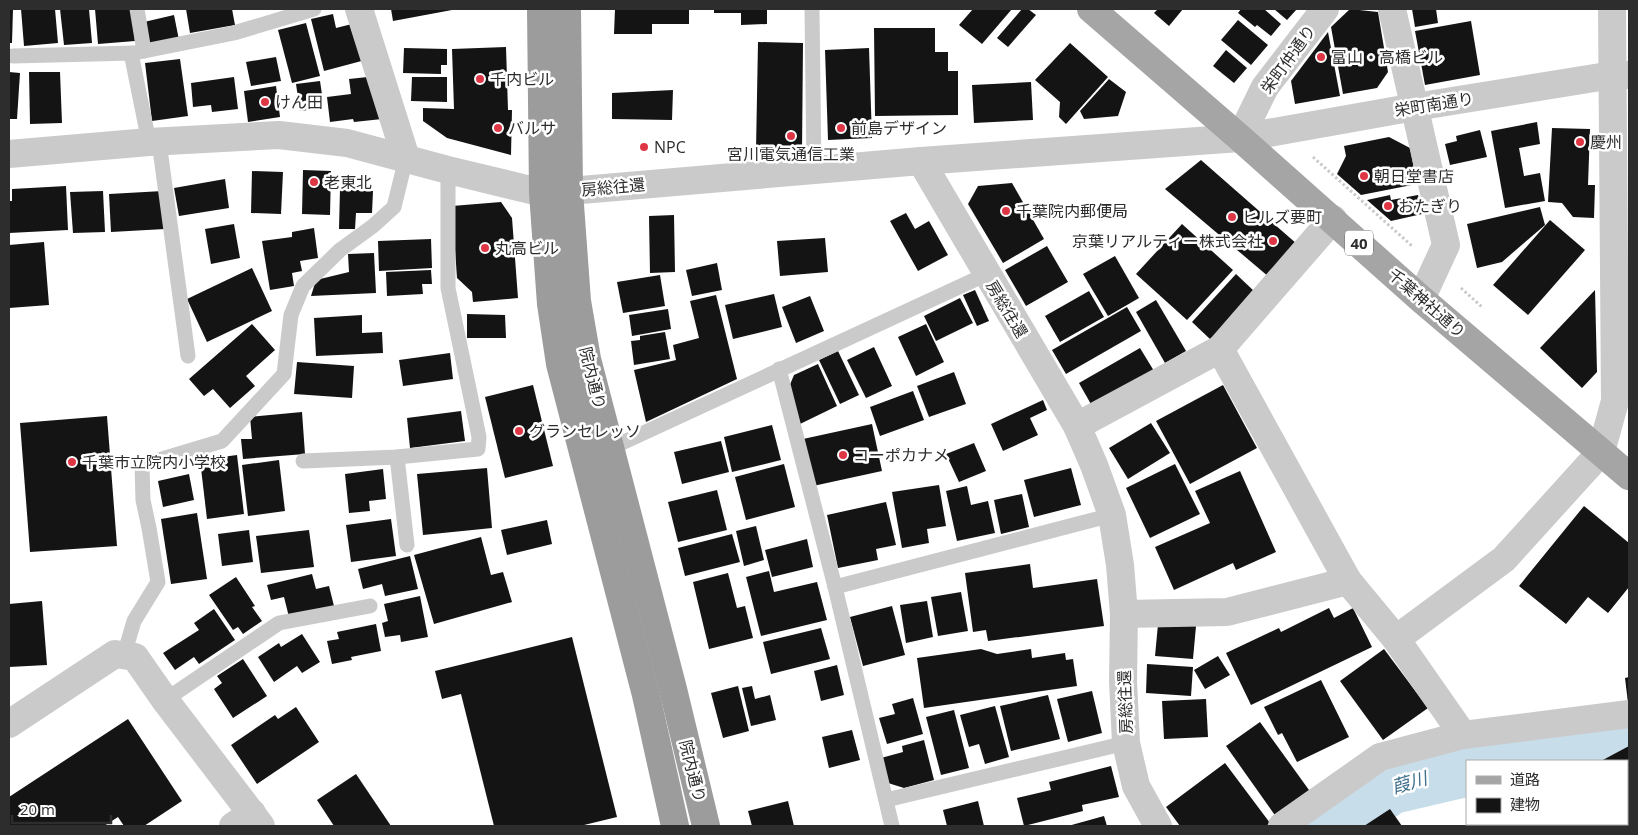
<svg xmlns="http://www.w3.org/2000/svg" width="1638" height="835" font-family="'Open Sans','Noto Sans JP',sans-serif">
  <style>
    .lines { fill: none; stroke-linecap: round; stroke-linejoin: round }
    .river { stroke: #c8ddea; stroke-width: 59 }
    .building { fill: #141414 }
    .path { stroke: #cacaca; stroke-width: 3; stroke-dasharray: 2.5 2.5; stroke-linecap: butt }
    .service { stroke: #cacaca; stroke-width: 15 }
    .minor { stroke: #cacaca; stroke-width: 28 }
    .tertiary { stroke: #cacaca; stroke-width: 28 }
    .primary { stroke: #a5a5a5; stroke-width: 28 }
    .trunk { stroke: #9c9c9c; stroke-width: 28 }
    .poi-dot { fill: #de3645; stroke: #fff; stroke-width: 2 }
    .labels { text-anchor: middle; dominant-baseline: central; stroke-width: 5; stroke-linejoin: round; paint-order: stroke }
    .shield { fill: #fff; stroke: #6c6c6c; stroke-width: 1 }
    .shield-label { font-size: 15px; font-weight: bold; fill: #2d2d2d }
    .poi-label { font-size: 16px; fill: #2d2d2d; stroke: #fff; text-anchor: start }
    .street-label { font-size: 16px; fill: #2d2d2d; stroke: #fff }
    .water-label { font-size: 18px; font-style: italic; fill: #3f6f8c; stroke: #fff }
  </style>
  <rect width="100%" height="100%" fill="#fff"/>
  <g class="lines">
    <g class="river">
      <polyline points="1492,761 1629,739"/>
      <polyline points="1332,826 1390,785 1467,767"/>
    </g>
  </g>
  <g class="building">
    <polygon points="9,9 13,9 12,43 9,43"/>
    <polygon points="21,9 55,9 58,43 24,46"/>
    <polygon points="60,9 89,9 92,43 64,45"/>
    <polygon points="95,9 131,9 135,41 98,44"/>
    <polygon points="186,9 232,9 235,25 190,33"/>
    <polygon points="391,9 452,9 452,10 393,21"/>
    <polygon points="615,9 689,9 689,24 652,24 652,34 614,34"/>
    <polygon points="714,9 767,9 767,24 741,25 741,13 714,13"/>
    <polygon points="973,9 1012,9 982,44 959,25"/>
    <polygon points="1022,9 1028,9 1036,15 1008,47 997,38"/>
    <polygon points="1158,9 1183,9 1169,26 1154,13"/>
    <polygon points="1241,9 1264,9 1281,24 1271,36 1257,25 1255,27 1238,13"/>
    <polygon points="1274,9 1297,9 1287,20"/>
    <polygon points="1350,9 1378,12 1388,72 1377,88 1343,94 1331,27"/>
    <polygon points="1412,9 1436,9 1438,23 1415,27"/>
    <polygon points="333,14 336,28 360,22 369,59 324,71 311,19"/>
    <polygon points="174,15 179,40 149,46 144,22"/>
    <polygon points="1238,20 1268,45 1251,65 1221,40"/>
    <polygon points="1471,21 1480,75 1425,85 1415,31"/>
    <polygon points="306,23 320,76 292,83 278,30"/>
    <polygon points="874,28 935,28 935,52 948,52 948,71 958,71 958,115 875,116"/>
    <polygon points="1328,32 1340,96 1295,104 1291,81"/>
    <polygon points="758,42 803,43 802,151 756,150"/>
    <polygon points="1070,43 1108,77 1066,124 1059,117 1060,102 1035,80"/>
    <polygon points="506,47 508,110 512,110 511,155 447,138 423,121 423,108 454,109 452,49"/>
    <polygon points="404,48 447,49 447,65 441,65 441,74 403,73"/>
    <polygon points="869,48 872,138 828,140 825,50"/>
    <polygon points="1226,50 1247,68 1234,83 1213,66"/>
    <polygon points="276,57 281,81 251,86 246,62"/>
    <polygon points="180,59 188,116 152,121 145,63"/>
    <polygon points="9,72 20,73 17,119 9,119"/>
    <polygon points="29,72 60,72 62,123 30,124"/>
    <polygon points="377,76 382,119 354,122 353,119 330,122 327,97 351,94 349,79"/>
    <polygon points="234,77 238,109 212,112 211,105 193,107 191,83"/>
    <polygon points="412,77 447,77 447,102 411,101"/>
    <polygon points="1109,79 1126,92 1118,116 1084,119 1080,111"/>
    <polygon points="320,81 324,108 300,111 296,84"/>
    <polygon points="1031,82 1033,120 974,123 972,85"/>
    <polygon points="276,86 280,117 248,122 244,91"/>
    <polygon points="673,90 672,120 612,119 612,93"/>
    <polygon points="1537,122 1540,144 1519,148 1524,176 1540,173 1545,201 1505,208 1491,131"/>
    <polygon points="1552,128 1590,129 1588,185 1595,185 1594,218 1573,217 1562,203 1548,202"/>
    <polygon points="1480,130 1487,157 1450,165 1445,144 1457,141 1456,136"/>
    <polygon points="1389,137 1410,148 1417,184 1361,195 1337,174 1346,156 1344,146"/>
    <polygon points="1201,160 1297,244 1269,277 1165,189"/>
    <polygon points="303,170 331,171 330,215 302,214"/>
    <polygon points="252,171 283,172 281,214 251,213"/>
    <polygon points="225,179 229,208 179,216 174,188"/>
    <polygon points="1012,183 1044,239 1003,263 968,204 978,186"/>
    <polygon points="66,186 68,230 9,233 9,201 12,201 12,189"/>
    <polygon points="340,189 373,191 372,213 356,213 355,229 339,229"/>
    <polygon points="103,191 105,232 73,233 70,192"/>
    <polygon points="163,191 165,229 111,232 109,194"/>
    <polygon points="1390,195 1391,200 1418,195 1422,214 1391,221 1367,200"/>
    <polygon points="501,202 512,218 518,298 473,302 472,292 457,278 452,206"/>
    <polygon points="1540,207 1545,225 1502,262 1477,268 1467,224"/>
    <polygon points="906,213 915,229 929,221 948,255 918,271 890,221"/>
    <polygon points="674,215 675,272 650,273 649,216"/>
    <polygon points="1550,220 1585,250 1528,315 1493,285"/>
    <polygon points="234,224 240,258 211,264 205,229"/>
    <polygon points="1182,224 1233,270 1187,320 1136,274"/>
    <polygon points="314,228 318,258 300,261 302,271 292,273 294,286 270,290 262,241 292,237 292,232"/>
    <polygon points="825,238 828,272 780,276 777,241"/>
    <polygon points="431,239 432,268 379,271 378,241"/>
    <polygon points="44,242 49,305 9,308 9,245"/>
    <polygon points="1047,246 1068,282 1026,306 1005,270"/>
    <polygon points="374,253 376,293 311,296 316,280 349,272 348,254"/>
    <polygon points="1115,256 1139,298 1108,316 1083,274"/>
    <polygon points="717,263 722,290 692,296 686,270"/>
    <polygon points="252,268 272,311 207,342 187,299"/>
    <polygon points="431,270 432,284 422,284 423,294 387,296 386,272"/>
    <polygon points="1236,274 1255,292 1211,340 1192,322"/>
    <polygon points="660,275 665,306 623,313 617,282"/>
    <polygon points="975,290 989,321 977,326 963,295"/>
    <polygon points="1595,290 1597,372 1582,388 1540,348"/>
    <polygon points="1089,291 1104,317 1060,342 1045,316"/>
    <polygon points="774,294 782,327 733,339 725,305"/>
    <polygon points="716,295 737,379 646,422 634,370 676,360 673,345 699,338 690,301"/>
    <polygon points="810,296 824,331 796,343 782,307"/>
    <polygon points="960,298 973,323 936,341 924,316"/>
    <polygon points="1156,300 1186,351 1165,363 1136,312"/>
    <polygon points="1127,307 1141,331 1066,374 1052,350"/>
    <polygon points="668,309 671,329 632,336 629,315"/>
    <polygon points="467,314 505,315 506,338 467,338"/>
    <polygon points="362,315 362,333 382,332 383,353 316,356 314,318"/>
    <polygon points="252,324 275,350 246,376 255,386 230,408 213,389 204,396 189,379"/>
    <polygon points="926,324 944,362 916,376 898,337"/>
    <polygon points="665,332 670,359 634,365 631,341 640,340 640,336"/>
    <polygon points="874,347 892,386 866,398 847,360"/>
    <polygon points="1140,348 1154,371 1092,406 1079,383"/>
    <polygon points="838,351 859,395 840,404 819,360"/>
    <polygon points="450,353 453,379 403,386 399,360"/>
    <polygon points="297,362 354,366 352,398 294,394"/>
    <polygon points="818,364 837,406 800,424 789,387 794,375"/>
    <polygon points="954,372 966,404 929,417 917,386"/>
    <polygon points="533,385 553,466 505,478 485,397"/>
    <polygon points="1223,385 1257,448 1190,484 1156,421"/>
    <polygon points="913,391 924,420 880,436 870,407"/>
    <polygon points="1043,400 1047,410 1030,418 1038,435 1003,451 991,424"/>
    <polygon points="461,411 465,441 410,448 407,418"/>
    <polygon points="302,412 305,454 243,459 241,439 252,439 250,417"/>
    <polygon points="107,416 117,546 30,552 20,423"/>
    <polygon points="1151,423 1170,453 1128,479 1109,448"/>
    <polygon points="872,424 882,471 813,486 803,439"/>
    <polygon points="772,425 781,460 732,472 724,437"/>
    <polygon points="721,441 729,472 682,484 674,452"/>
    <polygon points="974,443 986,471 959,482 946,454"/>
    <polygon points="237,455 244,514 207,519 200,460"/>
    <polygon points="279,460 285,511 248,516 242,465"/>
    <polygon points="784,464 795,507 746,520 735,477"/>
    <polygon points="1175,464 1200,514 1150,538 1126,488"/>
    <polygon points="487,468 492,528 423,535 417,474"/>
    <polygon points="1071,468 1081,505 1034,517 1024,480"/>
    <polygon points="383,469 386,499 369,501 370,511 349,513 345,474"/>
    <polygon points="1240,471 1276,552 1236,570 1233,563 1174,590 1155,547 1210,523 1195,491"/>
    <polygon points="189,474 194,500 163,507 158,481"/>
    <polygon points="939,485 946,526 927,529 929,543 902,548 892,492"/>
    <polygon points="967,486 971,505 988,501 995,533 957,541 946,491"/>
    <polygon points="717,490 727,530 678,542 668,502"/>
    <polygon points="1022,494 1029,527 1001,534 994,500"/>
    <polygon points="886,502 896,545 876,549 878,560 838,568 827,515"/>
    <polygon points="1584,506 1629,543 1629,587 1608,613 1588,597 1566,624 1519,586"/>
    <polygon points="197,513 207,579 171,584 161,519"/>
    <polygon points="391,519 396,556 351,562 346,525"/>
    <polygon points="547,520 552,544 507,555 501,530"/>
    <polygon points="756,526 764,560 744,566 736,531"/>
    <polygon points="249,530 253,562 222,566 218,534"/>
    <polygon points="309,530 314,567 261,573 256,536"/>
    <polygon points="732,534 740,562 685,576 678,548"/>
    <polygon points="481,537 491,575 503,572 512,602 434,624 414,555"/>
    <polygon points="807,539 813,567 772,577 765,550"/>
    <polygon points="410,556 418,589 385,596 382,584 363,589 358,569"/>
    <polygon points="1030,564 1033,588 1097,579 1104,626 988,641 986,630 973,632 965,573"/>
    <polygon points="769,571 774,592 817,582 827,620 761,636 746,577"/>
    <polygon points="728,573 737,608 745,606 753,638 709,649 693,582"/>
    <polygon points="312,574 316,589 329,586 334,606 289,617 284,597 271,600 267,585"/>
    <polygon points="236,577 255,606 252,607 262,621 243,634 238,627 233,630 209,595"/>
    <polygon points="961,592 968,631 938,636 931,597"/>
    <polygon points="420,596 428,637 401,642 400,635 385,637 382,623 388,621 384,604"/>
    <polygon points="42,601 47,665 9,667 9,604"/>
    <polygon points="927,601 933,637 906,643 900,605"/>
    <polygon points="892,606 905,655 863,666 850,617"/>
    <polygon points="1329,608 1334,618 1353,608 1372,647 1251,705 1226,653 1279,628 1281,632"/>
    <polygon points="214,609 235,640 199,664 194,657 175,670 163,653 199,630 194,623"/>
    <polygon points="376,624 381,651 351,657 352,660 332,664 327,641 339,639 337,632"/>
    <polygon points="1158,624 1196,626 1193,659 1155,656"/>
    <polygon points="821,628 830,659 771,674 763,642"/>
    <polygon points="302,634 320,662 302,673 297,666 274,682 258,657 279,643 281,647"/>
    <polygon points="572,637 617,817 580,826 494,826 461,694 442,699 435,671"/>
    <polygon points="981,649 997,654 1031,649 1032,658 1065,653 1066,660 1073,659 1077,686 924,708 917,658"/>
    <polygon points="1384,649 1428,708 1383,740 1340,681"/>
    <polygon points="1218,656 1230,675 1205,689 1194,670"/>
    <polygon points="243,659 267,696 233,718 214,689 222,683 217,676"/>
    <polygon points="1147,664 1193,667 1191,696 1146,693"/>
    <polygon points="837,665 844,695 821,701 814,671"/>
    <polygon points="1629,677 1629,703 1628,703 1625,678"/>
    <polygon points="1321,680 1349,737 1297,762 1282,733 1278,735 1264,707"/>
    <polygon points="738,686 749,731 723,738 711,693"/>
    <polygon points="752,686 755,699 770,695 776,720 751,726 742,688"/>
    <polygon points="1092,691 1102,733 1068,742 1057,699"/>
    <polygon points="1048,695 1060,739 1011,751 1000,706"/>
    <polygon points="913,698 923,734 887,744 879,718 895,714 892,704"/>
    <polygon points="1206,699 1208,737 1164,739 1162,701"/>
    <polygon points="995,706 1009,757 985,764 979,744 969,747 960,715"/>
    <polygon points="296,707 319,742 257,784 231,745 275,715 278,719"/>
    <polygon points="954,710 969,768 941,775 926,717"/>
    <polygon points="128,719 182,801 144,826 124,826 118,817 104,826 9,826 9,797"/>
    <polygon points="1260,722 1314,797 1279,821 1226,746"/>
    <polygon points="852,730 860,760 829,768 822,737"/>
    <polygon points="924,740 934,780 904,788 888,783 881,758 903,752 902,746"/>
    <polygon points="1629,746 1629,826 1627,826 1626,824 1627,761 1601,761"/>
    <polygon points="1225,763 1270,823 1266,826 1180,826 1166,807"/>
    <polygon points="1111,766 1119,797 1082,805 1083,811 1024,826 1017,798 1051,790 1049,782"/>
    <polygon points="356,774 391,826 334,826 317,800"/>
    <polygon points="788,801 794,826 752,826 748,811"/>
    <polygon points="978,801 984,826 947,826 943,810"/>
    <polygon points="1390,809 1402,826 1364,826"/>
    <polygon points="1104,816 1107,826 1068,826"/>
    <polygon points="1483,824 1565,824 1566,826 1484,826"/>
    <polygon points="1570,824 1614,824 1610,826 1572,826"/>
  </g>
  <g class="lines">
    <g class="path">
      <polyline points="1313,157 1412,246"/>
      <polyline points="1461,288 1482,307"/>
    </g>
    <g class="service">
      <polyline points="137,9 144,51"/>
      <polyline points="812,9 814,171"/>
      <polyline points="131,53 149,142"/>
      <polyline points="13,56 134,53 234,33 314,9"/>
      <polyline points="159,142 188,356"/>
      <polyline points="779,369 835,587 892,826"/>
      <polyline points="611,448 987,274"/>
      <polyline points="397,457 407,545"/>
      <polyline points="303,461 397,457 478,449 479,437 448,288 448,170"/>
      <polyline points="835,587 1112,515"/>
      <polyline points="124,655 134,621 158,582 149,528 143,500 142,465 222,441 284,374 291,315 303,286 340,250 373,226 394,207 406,158"/>
      <polyline points="165,700 279,623 370,606"/>
      <polyline points="886,800 1126,743"/>
    </g>
    <g class="minor">
      <polyline points="359,9 406,158"/>
      <polyline points="1240,138 1265,87 1325,9"/>
      <polyline points="9,154 149,142 279,135 347,143 448,170 543,193"/>
      <polyline points="921,161 1077,426 1094,465 1112,515 1120,565 1124,614 1123,681 1126,743 1136,786 1158,826"/>
      <polyline points="1220,349 1348,581 1396,639 1463,735"/>
      <polyline points="1077,426 1220,349 1333,219"/>
      <polyline points="1124,614 1227,612 1348,581"/>
      <polyline points="1396,639 1504,559 1601,452 1615,401 1612,9"/>
      <polyline points="9,724 115,654 135,657 165,700 261,826"/>
      <polyline points="233,826 252,813"/>
      <polyline points="1282,826 1380,757 1463,735 1629,714"/>
    </g>
    <g class="tertiary">
      <polyline points="1392,9 1446,245 1421,299"/>
      <polyline points="546,193 921,161 1240,138 1415,107 1613,75 1629,75"/>
    </g>
    <polyline class="primary" points="1091,9 1240,138 1421,299 1629,476"/>
    <g class="trunk">
      <polyline points="541,9 543,193 551,304 560,364 646,695 675,826"/>
      <polyline points="567,9 569,191 577,301 587,359 673,689 706,826"/>
    </g>
  </g>
  <g class="poi-dot">
    <circle cx="1321" cy="57" r="5"/>
    <circle cx="480" cy="79" r="5"/>
    <circle cx="265" cy="102" r="5"/>
    <circle cx="498" cy="128" r="5"/>
    <circle cx="841" cy="128" r="5"/>
    <circle cx="791" cy="136" r="5"/>
    <circle cx="1580" cy="142" r="5"/>
    <circle cx="644" cy="147" r="5"/>
    <circle cx="1364" cy="176" r="5"/>
    <circle cx="314" cy="182" r="5"/>
    <circle cx="1388" cy="206" r="5"/>
    <circle cx="1006" cy="211" r="5"/>
    <circle cx="1232" cy="217" r="5"/>
    <circle cx="1273" cy="241" r="5"/>
    <circle cx="485" cy="248" r="5"/>
    <circle cx="519" cy="431" r="5"/>
    <circle cx="843" cy="455" r="5"/>
    <circle cx="72" cy="462" r="5"/>
  </g>
  <g class="labels">
    <rect class="shield" x="1345" y="230.5" width="28" height="25" rx="4"/>
    <g class="shield-label">
      <text x="1359" y="243">40</text>
    </g>
    <g class="poi-label">
      <text x="1331" y="57">富山・高橋ビル</text>
      <text x="490" y="79">千内ビル</text>
      <text x="275" y="102">けん田</text>
      <text x="508" y="128">バルサ</text>
      <text x="851" y="128">前島デザイン</text>
      <text x="1590" y="142">慶州</text>
      <text x="654" y="147">NPC</text>
      <text x="791" y="154" text-anchor="middle">宮川電気通信工業</text>
      <text x="1374" y="176">朝日堂書店</text>
      <text x="324" y="182">老東北</text>
      <text x="1398" y="206">おたぎり</text>
      <text x="1016" y="211">千葉院内郵便局</text>
      <text x="1242" y="217">ヒルズ要町</text>
      <text x="1263" y="241" text-anchor="end">京葉リアルティー株式会社</text>
      <text x="495" y="248">丸高ビル</text>
      <text x="529" y="431">グランセレッソ</text>
      <text x="853" y="455">コーポカナメ</text>
      <text x="82" y="462">千葉市立院内小学校</text>
    </g>
    <g class="street-label">
      <text transform="translate(1288 59) rotate(-54)">栄町仲通り</text>
      <text transform="translate(1434 104) rotate(-9)">栄町南通り</text>
      <text transform="translate(613 187) rotate(-5)">房総往還</text>
      <text transform="translate(1427 303) rotate(41)">千葉神社通り</text>
      <text transform="translate(1007 309) rotate(59)">房総往還</text>
      <text transform="translate(593 378) rotate(76)">院内通り</text>
      <text transform="translate(1125 702) rotate(-92)">房総往還</text>
      <text transform="translate(693 771) rotate(76)">院内通り</text>
    </g>
    <g class="water-label">
      <text transform="translate(1409 782) rotate(-16)">葭川</text>
    </g>
  </g>
  <rect width="1638" height="835" fill="none" stroke="#2d2d2d" stroke-width="20"/>
  <rect x="1466" y="760" width="162" height="65" fill="#ffffff" stroke="#ababab"/>
  <rect x="1476" y="776" width="25" height="8" fill="#a5a5a5" stroke="#ababab"/>
  <text x="1510" y="785" font-size="15" fill="#2d2d2d">道路</text>
  <rect x="1476" y="798" width="25" height="15" fill="#141414" stroke="#ababab"/>
  <text x="1510" y="810" font-size="15" fill="#2d2d2d">建物</text>
  <path d="M12 815v8h99v-8" fill="none" stroke="#2d2d2d" stroke-width="2.5"/>
  <text x="20" y="815" font-size="15" fill="#2d2d2d" stroke="#ffffff" stroke-width="4" paint-order="stroke">20 m</text>
</svg>
